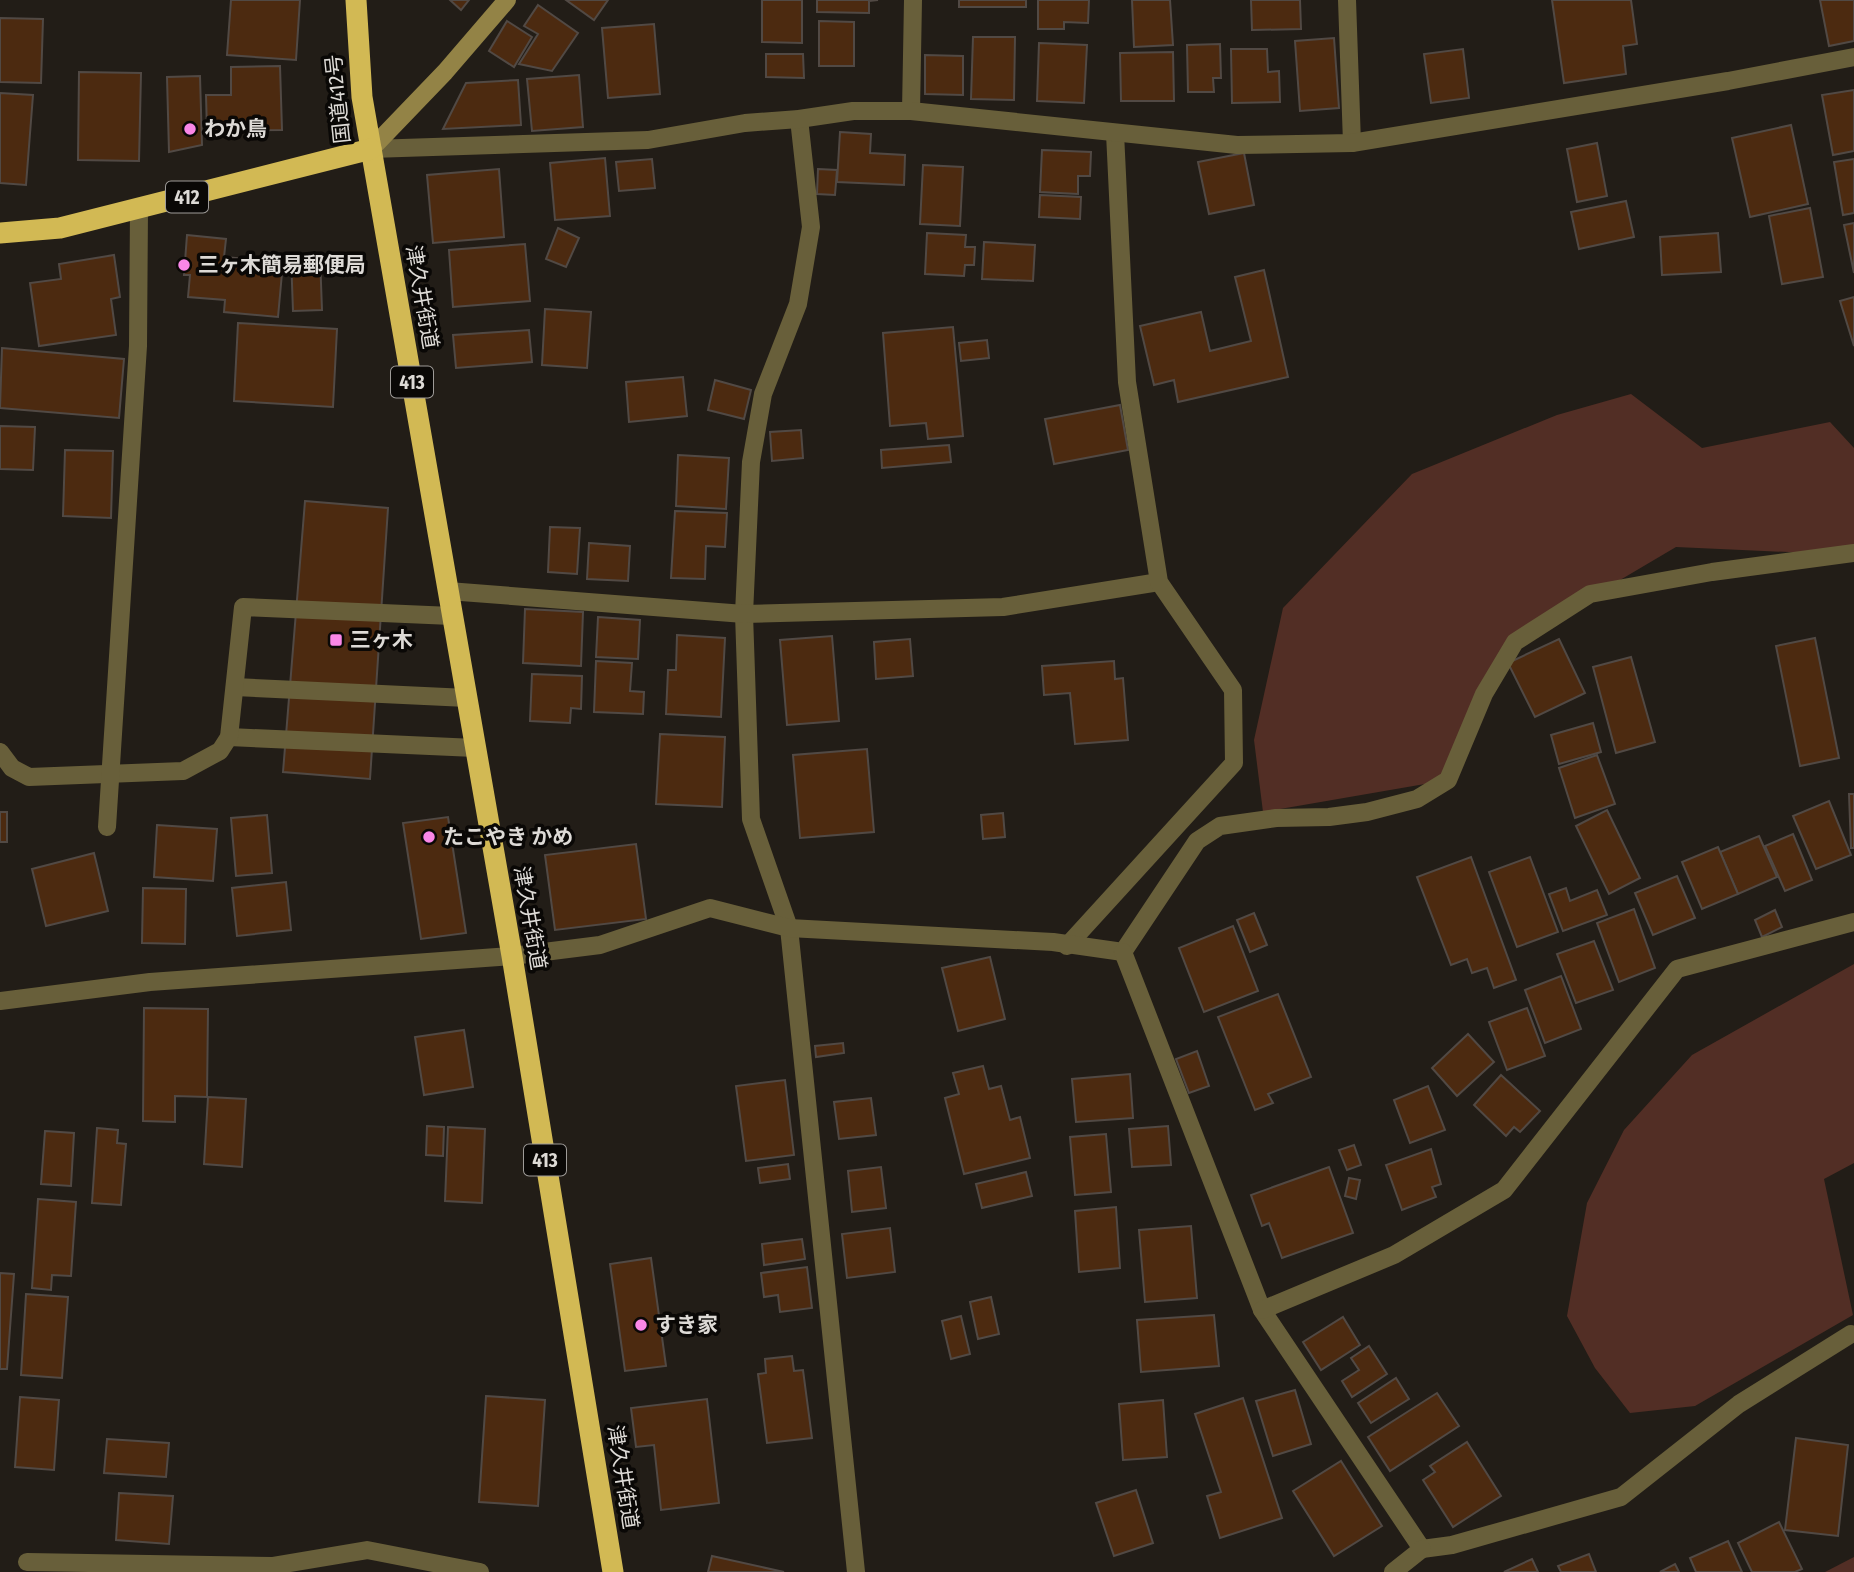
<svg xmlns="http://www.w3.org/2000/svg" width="1854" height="1572" font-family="'Fira Sans Condensed','Noto Sans JP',sans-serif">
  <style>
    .green { fill: #522e25 }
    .building { fill: #4c2a10; stroke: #514944; stroke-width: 2 }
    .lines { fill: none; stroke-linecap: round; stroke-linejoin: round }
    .lane { stroke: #685f3a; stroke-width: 18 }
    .street { stroke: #685f3a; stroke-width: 18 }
    .secondary { stroke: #938346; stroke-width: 18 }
    .highway { stroke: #d2b954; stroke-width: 21 }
    .poi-dot { fill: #fa87e7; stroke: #0a0806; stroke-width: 2.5 }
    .labels { text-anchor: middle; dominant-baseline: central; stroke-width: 7; stroke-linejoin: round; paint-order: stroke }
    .shield { fill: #0a0806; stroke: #9e9b98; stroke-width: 2 }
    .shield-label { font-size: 19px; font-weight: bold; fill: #dddad6 }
    .street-label { font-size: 21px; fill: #dddad6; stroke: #0a0806 }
    .poi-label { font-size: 21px; font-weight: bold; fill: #dddad6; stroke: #0a0806; text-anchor: start }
  </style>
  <rect width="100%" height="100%" fill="#221d17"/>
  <g class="green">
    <polygon points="1631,394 1702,448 1830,422 1854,448 1854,555 1676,547 1515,642 1448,780 1263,812 1254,740 1283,608 1412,474 1557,415"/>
    <polygon points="1854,964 1854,1163 1824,1179 1853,1315 1695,1406 1630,1413 1595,1368 1567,1316 1587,1203 1624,1130 1692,1055"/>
    <polygon points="1854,1557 1854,1572 1825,1572"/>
  </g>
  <g class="building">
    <polygon points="231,0 300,0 296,60 227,55"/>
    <polygon points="450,0 469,0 461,10"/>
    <polygon points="566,0 608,0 594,20"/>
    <polygon points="762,0 802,0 802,43 762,42"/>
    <polygon points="817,0 878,0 869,1 869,13 817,12"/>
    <rect x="959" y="0" width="67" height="7"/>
    <polygon points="1038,0 1089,0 1088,23 1064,22 1064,29 1038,29"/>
    <polygon points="1132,0 1170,0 1173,45 1134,47"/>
    <polygon points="1251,0 1300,0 1301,29 1252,30"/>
    <polygon points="1552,0 1631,0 1637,44 1623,46 1626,74 1564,83"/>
    <polygon points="1820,0 1854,0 1854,41 1829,46"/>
    <polygon points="538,5 578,33 552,71 519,64 538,34 524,26"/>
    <polygon points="0,18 43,19 41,83 0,82"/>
    <polygon points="507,21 532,37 514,67 489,51"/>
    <polygon points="819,21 854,22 854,66 819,66"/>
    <polygon points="654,24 660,94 608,98 602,28"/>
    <polygon points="973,37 1015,37 1014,100 971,99"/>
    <polygon points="1334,38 1339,108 1300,111 1295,41"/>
    <polygon points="1039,43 1087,45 1084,103 1037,101"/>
    <polygon points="1220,44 1221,78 1213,78 1214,92 1188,92 1187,45"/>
    <polygon points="1231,49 1267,49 1268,72 1279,71 1280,102 1232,103"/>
    <polygon points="1463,49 1469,98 1431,103 1424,54"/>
    <polygon points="1173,52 1174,101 1121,101 1120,53"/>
    <polygon points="766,54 803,54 804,78 766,77"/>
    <polygon points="925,55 963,56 963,95 925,94"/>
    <polygon points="280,66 282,130 207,131 206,95 231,95 231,67"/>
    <polygon points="79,72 141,73 139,161 78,160"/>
    <polygon points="579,75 583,127 532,131 527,79"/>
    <polygon points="200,76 202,145 169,152 167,77"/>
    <polygon points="518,80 521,125 443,129 466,83"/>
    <polygon points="1854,90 1854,151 1833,155 1822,95"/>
    <polygon points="0,93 33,95 26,185 0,183"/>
    <polygon points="1791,125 1808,204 1750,217 1732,138"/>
    <polygon points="840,132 871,134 870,153 905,155 904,185 837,182"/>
    <polygon points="1597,143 1607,196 1577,202 1567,149"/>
    <polygon points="1042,150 1091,152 1090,176 1078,176 1078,194 1040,192"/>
    <polygon points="1244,153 1254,205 1209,214 1198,162"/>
    <polygon points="605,158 610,216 555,220 550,163"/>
    <polygon points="652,159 655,188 619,191 616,162"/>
    <polygon points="1854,159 1854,213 1843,215 1834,162"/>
    <polygon points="923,165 963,167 960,226 920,224"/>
    <polygon points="499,169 504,237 433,243 427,175"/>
    <polygon points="818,169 837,170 835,195 817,194"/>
    <polygon points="1040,195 1081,197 1080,219 1039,217"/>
    <polygon points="1626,201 1634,237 1579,249 1571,212"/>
    <polygon points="1810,208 1823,277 1782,284 1769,216"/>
    <polygon points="1854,223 1854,273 1844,225"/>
    <polygon points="558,228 579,238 566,267 546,259"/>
    <polygon points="927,233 966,235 965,247 975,247 974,265 965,265 964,276 925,274"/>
    <polygon points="1718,233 1721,272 1662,275 1660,237"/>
    <polygon points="187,235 226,239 224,257 283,262 278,317 224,312 225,300 188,297 190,275 184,275"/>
    <polygon points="984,242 1035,245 1033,281 982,279"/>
    <polygon points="525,244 530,301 453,307 449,250"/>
    <polygon points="114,255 120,297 111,299 116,335 39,346 30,283 61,279 59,264"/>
    <polygon points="291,256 320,256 322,310 293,311"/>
    <polygon points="1264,270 1288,377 1178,402 1174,380 1154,385 1140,326 1201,312 1210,351 1251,341 1235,277"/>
    <polygon points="1854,297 1854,346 1840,301"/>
    <polygon points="545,309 591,312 587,368 542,365"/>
    <polygon points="238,323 337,329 333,407 234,401"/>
    <polygon points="953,327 963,436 928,439 926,423 890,426 883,333"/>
    <polygon points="529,330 532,362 456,368 453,335"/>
    <polygon points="987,340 989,358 961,361 959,343"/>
    <polygon points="2,348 124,359 119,418 0,408"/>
    <polygon points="683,377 687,416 629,422 626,382"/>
    <polygon points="715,380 751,390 744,419 708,410"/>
    <polygon points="1120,405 1128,450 1054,464 1045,419"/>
    <polygon points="0,426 35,427 33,470 0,469"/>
    <polygon points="801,430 803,458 772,461 770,432"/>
    <polygon points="949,445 951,462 882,468 881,450"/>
    <polygon points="65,450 113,451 111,518 63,516"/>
    <polygon points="678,455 729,458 726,509 676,506"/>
    <polygon points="305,501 388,508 370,779 283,772"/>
    <polygon points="675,511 727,513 725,547 706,546 705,579 671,578"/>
    <polygon points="550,527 580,528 577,574 548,572"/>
    <polygon points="589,543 630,546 628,581 587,579"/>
    <polygon points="525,609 583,612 581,666 523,663"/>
    <polygon points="598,617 640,620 638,659 596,657"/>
    <polygon points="677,635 725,638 721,717 666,714 668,670 676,670"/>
    <polygon points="832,636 839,721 787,725 780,640"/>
    <polygon points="1815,638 1839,758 1800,766 1776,646"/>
    <polygon points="910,639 913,676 876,679 874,642"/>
    <polygon points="1559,639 1585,693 1535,717 1508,663"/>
    <polygon points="1631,657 1655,742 1616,753 1593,667"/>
    <polygon points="596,661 632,663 630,691 644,692 643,714 594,712"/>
    <polygon points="1114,661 1115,679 1123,678 1128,740 1075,744 1070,693 1044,695 1042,666"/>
    <polygon points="532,674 582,676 581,709 571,708 570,723 530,721"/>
    <polygon points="1593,723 1601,752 1559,764 1551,735"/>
    <polygon points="660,734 725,737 722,807 656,804"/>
    <polygon points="867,749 874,832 800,838 793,755"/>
    <polygon points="1597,755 1615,804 1575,818 1559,768"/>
    <polygon points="1849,794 1854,794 1854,848 1851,848"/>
    <polygon points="1829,801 1851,855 1816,869 1793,816"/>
    <polygon points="1607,810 1640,878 1609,894 1576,826"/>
    <rect x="0" y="812" width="7" height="30"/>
    <polygon points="1003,813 1005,837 983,839 981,815"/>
    <polygon points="267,815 272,873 236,876 231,818"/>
    <polygon points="448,817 466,933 421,939 403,823"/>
    <polygon points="157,825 217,829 213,881 154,877"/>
    <polygon points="1793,834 1812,880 1785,891 1765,846"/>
    <polygon points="1759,836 1777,877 1738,894 1720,852"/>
    <polygon points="636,844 646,919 555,930 545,855"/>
    <polygon points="1718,847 1738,894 1702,909 1682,862"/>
    <polygon points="94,853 108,911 46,926 32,869"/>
    <polygon points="1471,857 1516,980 1494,988 1487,968 1472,973 1467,959 1451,965 1417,877"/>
    <polygon points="1530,857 1558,932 1517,947 1489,872"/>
    <polygon points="1677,876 1695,918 1653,935 1635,893"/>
    <polygon points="286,882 291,930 237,936 232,888"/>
    <polygon points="143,888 186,889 185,944 142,943"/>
    <polygon points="1566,888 1570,901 1597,890 1607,915 1563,931 1549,894"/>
    <polygon points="1634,909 1655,968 1619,982 1597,923"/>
    <polygon points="1775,910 1782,927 1762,937 1755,920"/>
    <polygon points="1254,913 1267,945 1250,952 1237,920"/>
    <polygon points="1233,926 1258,991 1204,1012 1179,948"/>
    <polygon points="1594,941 1613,990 1576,1003 1557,954"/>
    <polygon points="990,957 1005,1019 958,1031 942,968"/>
    <polygon points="1561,976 1581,1029 1545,1043 1525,990"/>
    <polygon points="1278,994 1311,1077 1268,1094 1273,1103 1255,1110 1218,1017"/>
    <polygon points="144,1008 208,1009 207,1097 175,1096 175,1122 143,1121"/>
    <polygon points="1527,1008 1545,1056 1507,1070 1489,1022"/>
    <polygon points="464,1030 473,1087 424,1095 415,1037"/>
    <polygon points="1468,1034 1494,1062 1457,1096 1432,1068"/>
    <polygon points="843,1043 844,1053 816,1057 815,1046"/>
    <polygon points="1197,1051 1209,1086 1189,1093 1176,1059"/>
    <polygon points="983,1066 989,1089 1001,1086 1010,1120 1020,1117 1030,1158 964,1174 945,1098 959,1094 953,1073"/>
    <polygon points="1130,1074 1133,1118 1076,1122 1072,1079"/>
    <polygon points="1501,1075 1540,1111 1520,1132 1514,1127 1506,1136 1474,1105"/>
    <polygon points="785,1080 794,1155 746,1161 736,1086"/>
    <polygon points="1428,1086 1445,1130 1410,1143 1394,1100"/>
    <polygon points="208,1097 246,1099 242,1167 204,1164"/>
    <polygon points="871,1098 876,1135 839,1139 834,1102"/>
    <polygon points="427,1126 444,1127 443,1156 426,1155"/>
    <polygon points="1168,1126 1171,1165 1132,1167 1129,1129"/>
    <polygon points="448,1127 485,1129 482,1203 445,1201"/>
    <polygon points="97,1128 118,1130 117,1143 126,1144 121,1205 92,1203"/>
    <polygon points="45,1131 74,1133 71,1186 41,1184"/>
    <polygon points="1106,1134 1111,1192 1075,1195 1070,1137"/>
    <polygon points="1354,1145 1361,1165 1347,1170 1339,1150"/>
    <polygon points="1431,1149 1441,1184 1432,1187 1436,1197 1402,1210 1386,1165"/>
    <polygon points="788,1164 790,1179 760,1183 758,1168"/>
    <polygon points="881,1167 886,1208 852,1212 848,1171"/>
    <polygon points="1329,1167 1353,1233 1282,1258 1269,1223 1262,1226 1251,1195"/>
    <polygon points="1026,1172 1032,1196 982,1208 976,1184"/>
    <polygon points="1349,1178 1360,1180 1356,1199 1345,1196"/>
    <polygon points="38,1199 76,1202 71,1276 52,1275 51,1290 32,1288"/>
    <polygon points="1116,1207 1120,1268 1079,1272 1075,1211"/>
    <polygon points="1191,1226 1197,1298 1145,1302 1139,1230"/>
    <polygon points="890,1228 895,1272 847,1278 842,1234"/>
    <polygon points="802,1239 805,1259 764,1265 762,1244"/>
    <polygon points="651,1258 666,1366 625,1371 610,1264"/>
    <polygon points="807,1267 812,1308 780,1312 778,1295 764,1297 761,1273"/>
    <polygon points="0,1273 14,1274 7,1369 0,1369"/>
    <polygon points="26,1294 68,1297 62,1378 21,1375"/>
    <polygon points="991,1297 999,1334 978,1339 970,1302"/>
    <polygon points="1214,1315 1219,1366 1141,1372 1137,1320"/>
    <polygon points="961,1316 970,1354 951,1359 942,1321"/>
    <polygon points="1343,1317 1360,1345 1321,1370 1303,1342"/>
    <polygon points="1369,1346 1387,1374 1352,1397 1342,1381 1359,1370 1351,1358"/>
    <polygon points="792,1356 794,1371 803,1370 812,1438 767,1443 758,1374 766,1373 765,1359"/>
    <polygon points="1396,1378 1409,1399 1371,1423 1358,1403"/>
    <polygon points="1295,1390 1311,1444 1273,1456 1256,1401"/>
    <polygon points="1437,1393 1459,1426 1390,1471 1368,1437"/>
    <polygon points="486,1396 545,1400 538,1506 479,1502"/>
    <polygon points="20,1397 59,1400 54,1470 15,1467"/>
    <polygon points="1243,1398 1282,1518 1220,1538 1207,1496 1221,1492 1195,1414"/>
    <polygon points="707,1399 719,1503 661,1510 654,1445 636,1447 631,1408"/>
    <polygon points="1163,1400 1167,1457 1123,1460 1119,1404"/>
    <polygon points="1796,1438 1848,1445 1838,1536 1785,1530"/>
    <polygon points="107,1439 169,1443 166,1477 104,1473"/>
    <polygon points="1467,1442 1501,1496 1453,1527 1423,1480 1435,1472 1430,1466"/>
    <polygon points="1341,1461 1382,1526 1334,1556 1293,1491"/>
    <polygon points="1136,1490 1153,1543 1114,1556 1096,1503"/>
    <polygon points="119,1493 173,1496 169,1544 116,1540"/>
    <polygon points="1779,1522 1802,1569 1795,1572 1752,1572 1738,1543"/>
    <polygon points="1728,1541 1742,1572 1696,1572 1690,1558"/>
    <polygon points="1589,1554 1596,1572 1561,1572 1558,1566"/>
    <polygon points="712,1556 784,1572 708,1572"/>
    <polygon points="1532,1559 1538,1572 1504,1572"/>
    <polygon points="1675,1564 1679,1572 1660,1572"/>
  </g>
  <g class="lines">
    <g class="lane">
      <polyline points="911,111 913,0"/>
      <polyline points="799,119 811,227 798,304 763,394 751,462 744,614 751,819 789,928 856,1572"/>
      <polyline points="448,591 744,614 1003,607 1159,582"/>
      <polyline points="235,687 467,698"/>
      <polyline points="229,737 475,748"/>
      <polyline points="0,752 12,768 29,777 183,771 220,751 229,737 243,607 452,616"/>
      <polyline points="107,827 138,346 139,209"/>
      <polyline points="1067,946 1234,763 1233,690 1159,582 1127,382 1115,133"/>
      <polyline points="512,956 600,945 710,908 789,928 1053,942 1123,952 1197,841 1220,826 1276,818 1329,817 1367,812 1417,799 1448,780 1484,694 1515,642 1590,594 1712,572 1854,553"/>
    </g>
    <g class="street">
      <polyline points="1347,0 1352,143"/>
      <polyline points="371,149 648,140 745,123 799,119 853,111 911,111 1237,145 1352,143 1728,81 1854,57"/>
      <polyline points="1123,952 1262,1310 1422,1549 1452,1545 1621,1497 1739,1404 1851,1334"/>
      <polyline points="0,1001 150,982 512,956"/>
      <polyline points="1262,1310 1394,1255 1504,1190 1677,969 1854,922"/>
      <polyline points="27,1562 272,1566 367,1550 480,1572"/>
      <polyline points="1393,1572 1422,1549"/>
    </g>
    <polyline class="secondary" points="371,149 445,72 507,0"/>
    <g class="highway">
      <polyline points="356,0 362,97 512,956 613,1572"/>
      <polyline points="0,233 60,228 371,149"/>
    </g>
  </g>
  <g class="poi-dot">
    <circle cx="190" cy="129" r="7"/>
    <circle cx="184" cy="265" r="7"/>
    <rect x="329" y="633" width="14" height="14" rx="3.5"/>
    <circle cx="429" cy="837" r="7"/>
    <circle cx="641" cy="1325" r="7"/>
  </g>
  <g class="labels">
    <g class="shield">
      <rect x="166" y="181.5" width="42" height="31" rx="5"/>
      <rect x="391" y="366.5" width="42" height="31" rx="5"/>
      <rect x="524" y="1144.5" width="42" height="31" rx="5"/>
    </g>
    <g class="shield-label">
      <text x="187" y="197">412</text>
      <text x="412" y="382">413</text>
      <text x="545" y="1160">413</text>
    </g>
    <g class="street-label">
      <text transform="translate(338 99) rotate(-96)">国道412号</text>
      <text transform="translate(422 297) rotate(80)">津久井街道</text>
      <text transform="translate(530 918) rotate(80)">津久井街道</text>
      <text transform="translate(623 1477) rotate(81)">津久井街道</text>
    </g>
    <g class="poi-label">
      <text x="204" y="129">わか鳥</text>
      <text x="198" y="265">三ヶ木簡易郵便局</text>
      <text x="350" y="640">三ヶ木</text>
      <text x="443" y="837">たこやき かめ</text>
      <text x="655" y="1325">すき家</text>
    </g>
  </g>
</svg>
